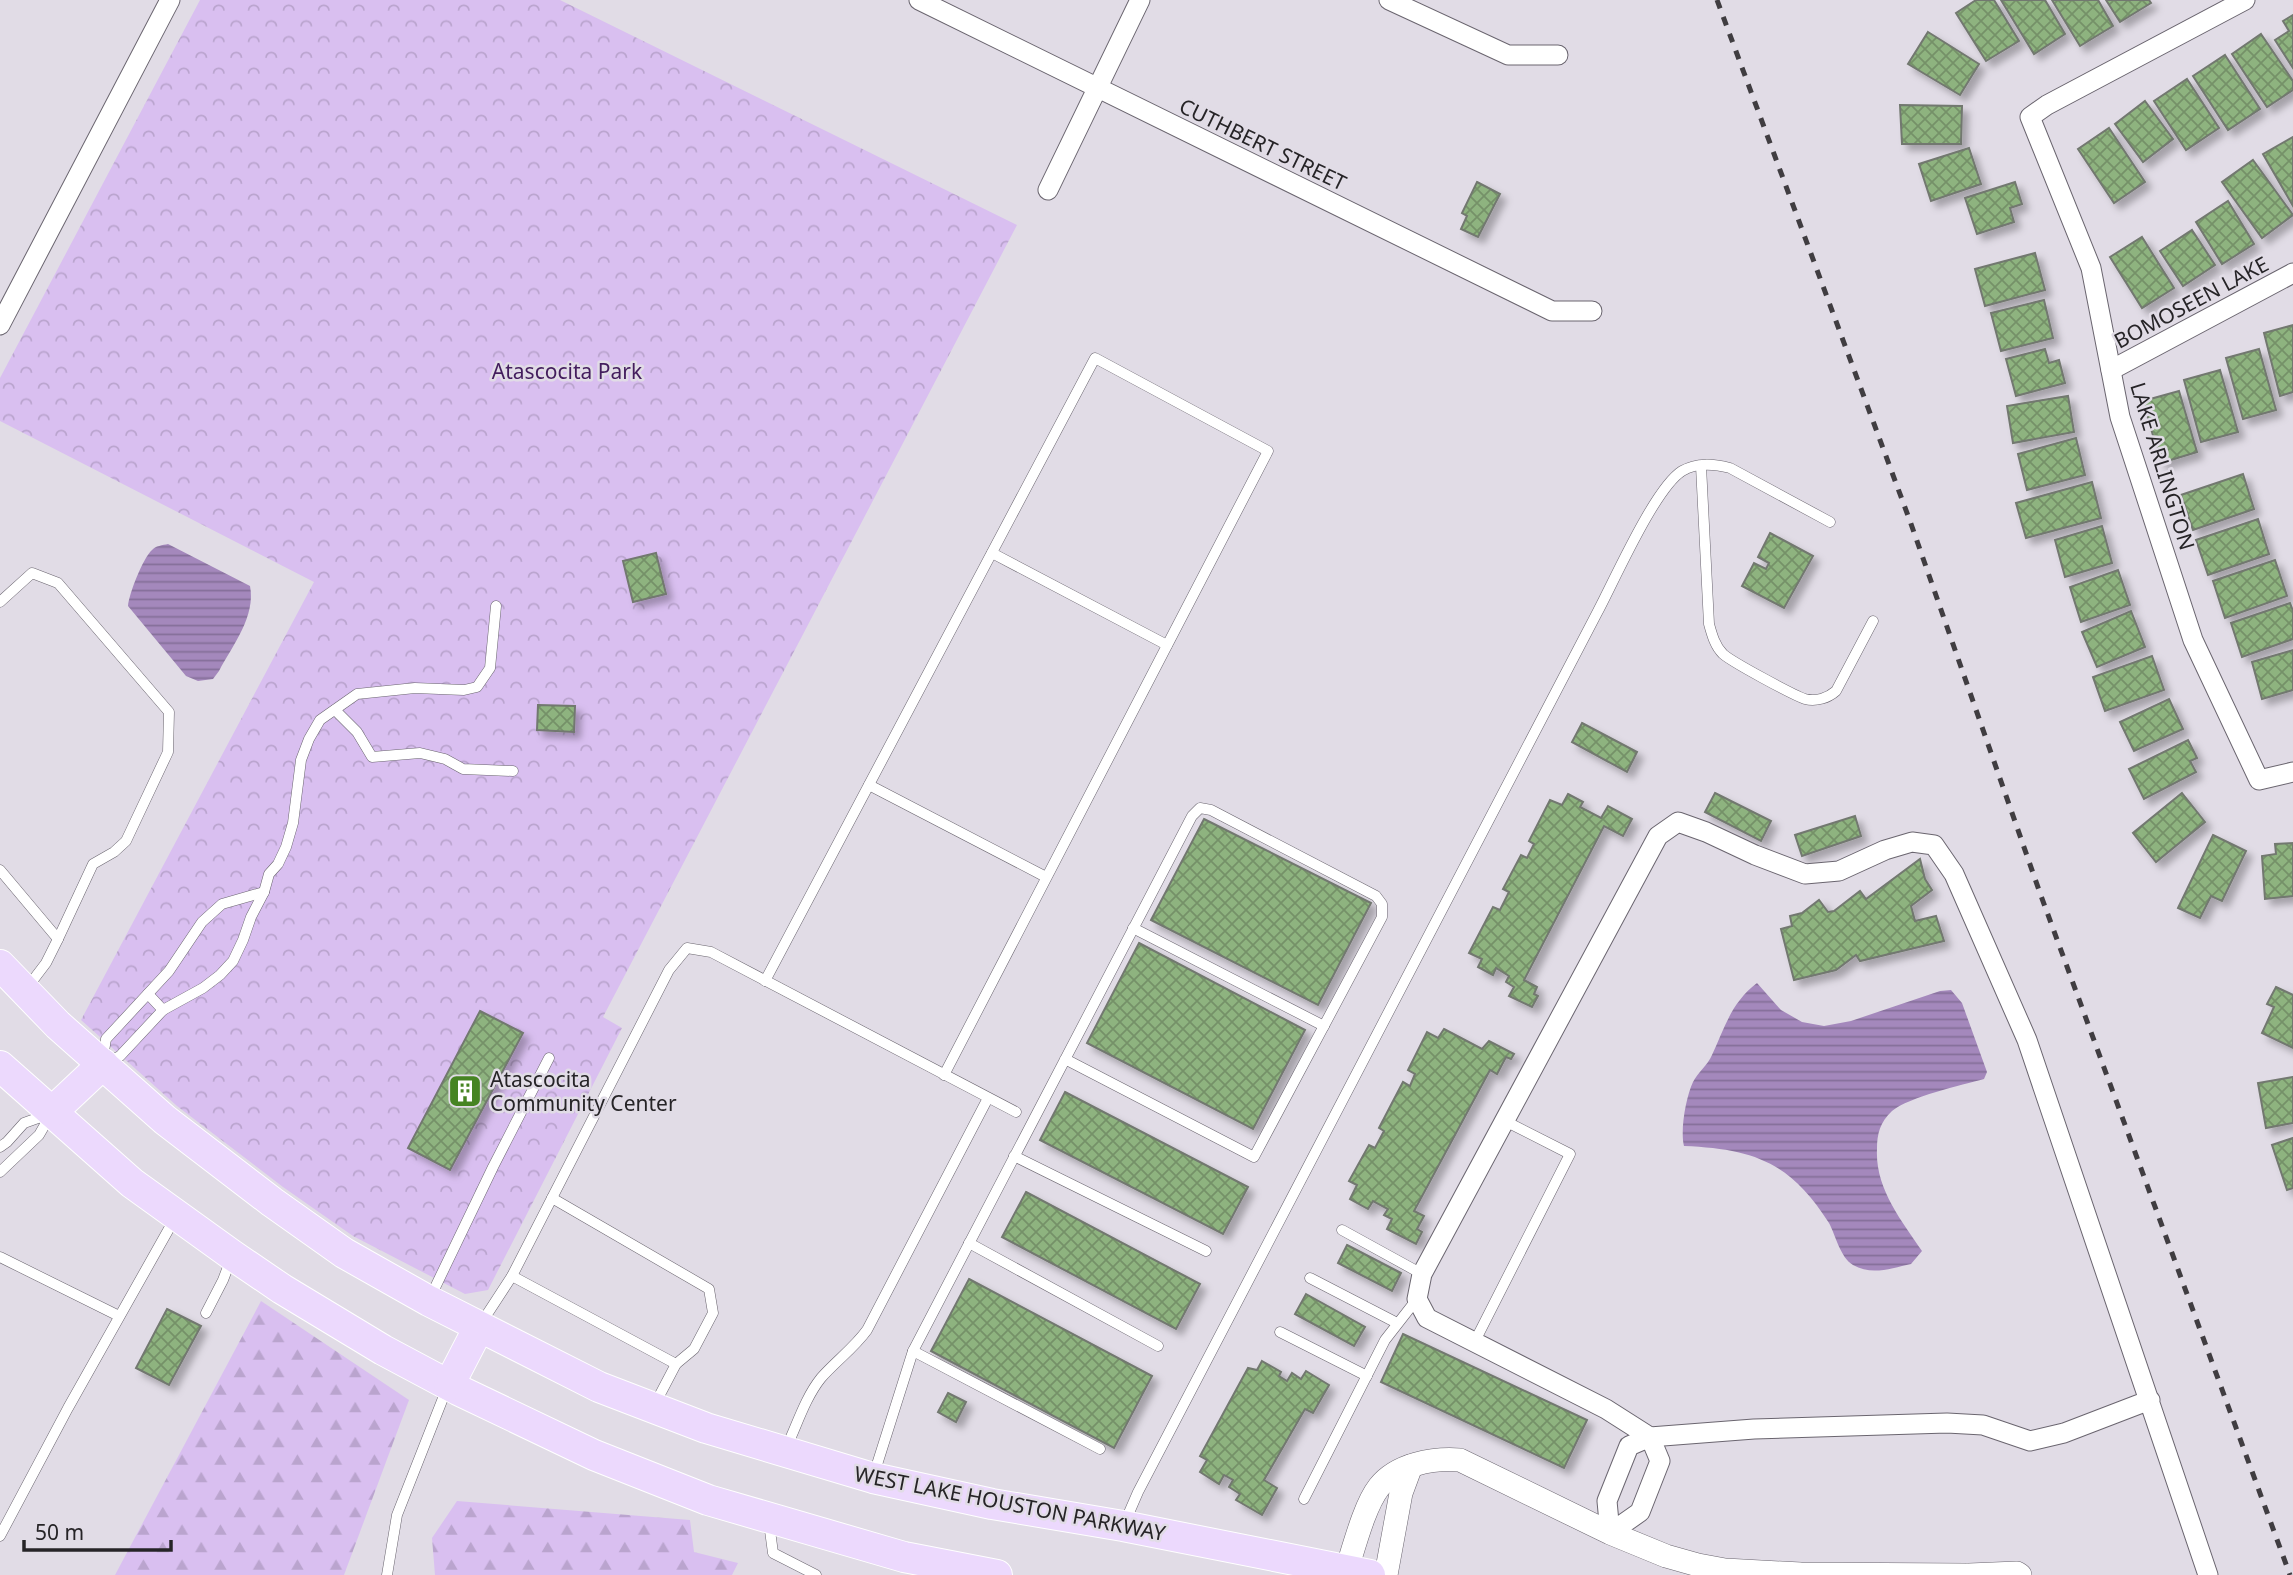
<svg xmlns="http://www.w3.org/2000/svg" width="2293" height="1575" font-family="'Noto Sans',sans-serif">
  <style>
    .forest { fill: url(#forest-firs) }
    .park { fill: url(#park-crowns) }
    .water { fill: url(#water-rules) }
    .building { fill: url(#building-cross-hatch); stroke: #72786f; stroke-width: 2; filter: url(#shadow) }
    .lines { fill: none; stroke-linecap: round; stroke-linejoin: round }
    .service-casing { stroke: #6a656f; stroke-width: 11 }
    .minor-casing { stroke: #6a656f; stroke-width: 21 }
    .tertiary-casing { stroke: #6a656f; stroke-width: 24 }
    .primary-casing { stroke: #fff; stroke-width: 32 }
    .service { stroke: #fff; stroke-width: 10 }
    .minor { stroke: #fff; stroke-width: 19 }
    .tertiary { stroke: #fff; stroke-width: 23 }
    .primary { stroke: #ecd9fd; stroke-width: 30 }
    .rail { stroke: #403d41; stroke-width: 5; stroke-dasharray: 9 9; stroke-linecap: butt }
    .labels { text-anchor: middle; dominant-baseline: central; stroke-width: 5; stroke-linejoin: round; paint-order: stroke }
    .street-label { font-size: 21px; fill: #262427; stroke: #e1dce6 }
    .park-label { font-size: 21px; fill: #431d5d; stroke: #e1dce6 }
    .poi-label { font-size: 21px; fill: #262427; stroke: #e1dce6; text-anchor: start }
  </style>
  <defs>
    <pattern id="forest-firs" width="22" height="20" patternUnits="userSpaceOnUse" patternTransform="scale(1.75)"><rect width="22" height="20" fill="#d9bff0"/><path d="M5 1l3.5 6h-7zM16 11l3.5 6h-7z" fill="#baa4ce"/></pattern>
    <pattern id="park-crowns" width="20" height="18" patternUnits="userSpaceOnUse" patternTransform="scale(1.75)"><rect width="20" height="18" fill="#d9bff0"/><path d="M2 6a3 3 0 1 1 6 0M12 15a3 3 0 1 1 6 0" fill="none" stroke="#baa4ce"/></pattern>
    <pattern id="water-rules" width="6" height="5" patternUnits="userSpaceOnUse" patternTransform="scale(1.75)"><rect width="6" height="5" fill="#a488bc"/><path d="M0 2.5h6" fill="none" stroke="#856f99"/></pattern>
    <pattern id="building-cross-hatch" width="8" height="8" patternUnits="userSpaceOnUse" patternTransform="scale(1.75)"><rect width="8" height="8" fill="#8eb37f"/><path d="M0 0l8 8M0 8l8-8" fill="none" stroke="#749168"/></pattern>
    <filter id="shadow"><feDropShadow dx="6" dy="6" stdDeviation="3.5" flood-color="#0004"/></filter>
  </defs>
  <rect width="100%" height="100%" fill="#e1dce6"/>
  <g class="forest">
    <polygon points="261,1301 409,1400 344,1575 115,1575"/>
    <polygon points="457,1501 690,1520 694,1552 738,1563 732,1575 435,1575 432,1538"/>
  </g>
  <polygon class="park" points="200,0 560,0 1017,225 603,1017 622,1028 488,1290 465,1294 353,1236 283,1187 177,1106 81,1020 314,582 0,421 0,378"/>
  <g class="water">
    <path d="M168 544 250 586C256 616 233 645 219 671L213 679 198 681 186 676 128 606C129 594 143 558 152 550 155 546 163 545 168 544Z"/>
    <path d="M1757 983 1781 1010 1802 1022 1824 1026 1851 1021 1940 991 1951 990 1962 1003 1987 1072 1984 1079C1962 1085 1909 1097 1892 1111 1880 1122 1877 1134 1877 1149 1875 1188 1901 1220 1922 1251L1911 1264C1892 1268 1872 1276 1853 1265 1840 1257 1836 1236 1829 1223 1790 1162 1754 1149 1684 1146 1680 1130 1686 1097 1693 1082 1698 1072 1708 1065 1712 1055 1725 1027 1731 1003 1757 983Z"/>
  </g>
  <g class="building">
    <polygon points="1976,0 1994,0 2019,41 1986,61 1956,13"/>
    <polygon points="2001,0 2045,0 2065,34 2034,54"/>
    <polygon points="2052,0 2098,0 2113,26 2080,46"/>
    <polygon points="2106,0 2149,0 2151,3 2120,22"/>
    <polygon points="2293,15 2293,68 2275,40 2289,31 2283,21"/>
    <polygon points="1928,32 1979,64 1960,95 1908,64"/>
    <polygon points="2261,34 2293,81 2293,90 2267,107 2232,54"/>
    <polygon points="2225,55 2260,109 2228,130 2193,76"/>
    <polygon points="2187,79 2219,128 2186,150 2154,101"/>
    <polygon points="2145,101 2173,139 2143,162 2115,124"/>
    <polygon points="1900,105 1962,106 1961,144 1902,144"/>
    <polygon points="2109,128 2145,182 2114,203 2078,149"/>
    <polygon points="2293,137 2293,206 2263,154"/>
    <polygon points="1969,148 1981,184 1931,201 1919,164"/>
    <polygon points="2253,160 2293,215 2262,238 2222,182"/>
    <polygon points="1477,182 1500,194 1478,237 1461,229 1467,216 1462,213"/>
    <polygon points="2015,182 2022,204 2010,208 2014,222 1977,234 1965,198"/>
    <polygon points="2228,201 2254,244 2222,264 2196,222"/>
    <polygon points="2192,230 2215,265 2183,286 2160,251"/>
    <polygon points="2142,237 2174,288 2142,308 2110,257"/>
    <polygon points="2035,253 2045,290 1985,306 1975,269"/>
    <polygon points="2044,300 2053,338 2001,351 1991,313"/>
    <polygon points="2293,325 2293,392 2280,396 2264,333"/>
    <polygon points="2045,349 2049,363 2059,360 2065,383 2016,396 2006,359"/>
    <polygon points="2259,349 2276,410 2243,419 2226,358"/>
    <polygon points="2220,370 2238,432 2201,442 2184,380"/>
    <polygon points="2179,391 2197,452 2161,463 2143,401"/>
    <polygon points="2068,396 2074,432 2013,443 2007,406"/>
    <polygon points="2076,438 2085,475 2027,490 2018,454"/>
    <polygon points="2243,474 2254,509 2193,530 2181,495"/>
    <polygon points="2092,482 2101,518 2026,538 2016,503"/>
    <polygon points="2258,519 2269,554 2208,575 2196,540"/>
    <polygon points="2102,526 2112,563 2065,577 2055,540"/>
    <polygon points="1770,533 1813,556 1784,608 1742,586 1754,563 1766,569 1769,563 1758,557"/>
    <polygon points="656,553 666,594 633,602 623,561"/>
    <polygon points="2275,560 2287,596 2225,618 2213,581"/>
    <polygon points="2118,570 2130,605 2081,622 2070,587"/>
    <polygon points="2290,603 2293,611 2293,639 2242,657 2231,623"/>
    <polygon points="2131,611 2145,647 2097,667 2082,632"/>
    <polygon points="2293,650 2293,690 2262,699 2252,662"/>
    <polygon points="2152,656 2164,690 2105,711 2093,677"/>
    <polygon points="2169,699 2183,729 2134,751 2120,722"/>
    <polygon points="538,705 575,706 574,732 537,730"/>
    <polygon points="1582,723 1637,752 1627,772 1572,742"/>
    <polygon points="2188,740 2197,758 2190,761 2196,772 2144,799 2129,769"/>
    <polygon points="1715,793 1771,821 1761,841 1705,812"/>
    <polygon points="2182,793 2205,822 2156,862 2133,833"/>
    <polygon points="1568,794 1583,802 1580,807 1601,818 1608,806 1632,819 1623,836 1604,826 1524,980 1537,987 1534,994 1538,996 1532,1007 1509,996 1514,987 1506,982 1509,976 1496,968 1493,975 1478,967 1482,959 1469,953 1493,907 1500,910 1509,892 1503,889 1521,855 1527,858 1534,844 1529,841 1550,800 1562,805"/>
    <polygon points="1855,816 1861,836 1802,856 1795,835"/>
    <polygon points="1204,819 1371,903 1318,1005 1151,920"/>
    <polygon points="2213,835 2246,851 2222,901 2211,896 2200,918 2178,908"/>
    <polygon points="2293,843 2293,896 2265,899 2262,856 2276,854 2275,844"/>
    <polygon points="1920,859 1925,879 1932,890 1911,906 1915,921 1936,916 1944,941 1860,961 1856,955 1836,970 1794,980 1781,929 1792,926 1790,916 1802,913 1819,900 1828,912 1834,911 1860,891 1866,899"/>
    <polygon points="1139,943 1305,1030 1253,1129 1087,1043"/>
    <polygon points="2276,987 2293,995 2293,1048 2262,1033 2274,1007 2267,1004"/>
    <polygon points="480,1011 523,1033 450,1170 408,1148"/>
    <polygon points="1444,1029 1482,1049 1489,1041 1514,1054 1511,1059 1506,1057 1497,1074 1490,1070 1414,1211 1424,1216 1417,1229 1422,1232 1416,1244 1387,1229 1392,1219 1384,1215 1388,1209 1373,1201 1368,1209 1350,1199 1357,1185 1349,1181 1369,1145 1375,1148 1384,1131 1379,1128 1403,1082 1410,1086 1415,1074 1408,1070 1427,1032 1438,1038"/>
    <polygon points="2293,1077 2293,1123 2266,1128 2258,1083"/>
    <polygon points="1065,1092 1248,1187 1223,1234 1040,1140"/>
    <polygon points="2293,1138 2293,1188 2287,1190 2272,1145"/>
    <polygon points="1026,1192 1200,1284 1176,1329 1002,1237"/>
    <polygon points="1347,1245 1401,1273 1392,1291 1338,1263"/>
    <polygon points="969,1279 1152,1376 1114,1448 931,1351"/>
    <polygon points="1306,1294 1365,1327 1354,1346 1295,1314"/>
    <polygon points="167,1309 201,1326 169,1385 136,1368"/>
    <polygon points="1403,1334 1587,1420 1564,1468 1381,1382"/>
    <polygon points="1262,1361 1281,1372 1279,1376 1287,1381 1292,1373 1301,1379 1306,1371 1329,1385 1313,1413 1305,1409 1264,1480 1277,1488 1262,1515 1236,1500 1240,1494 1229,1487 1233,1480 1224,1475 1219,1484 1200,1472 1207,1460 1200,1456 1248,1368 1257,1370"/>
    <polygon points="948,1393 966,1402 956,1422 938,1412"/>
  </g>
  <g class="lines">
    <g class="service-casing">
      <g id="service">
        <path d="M1701 466 1709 624C1712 635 1715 646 1723 654 1732 662 1793 695 1805 699 1816 702 1828 698 1836 691L1873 621"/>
        <polyline points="992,553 1167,645"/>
        <polyline points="0,602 32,573 58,583 169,712 168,752 126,841 114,852 93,864 58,939"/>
        <polyline points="335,710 357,732 372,757 420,753 445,759 463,769 513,771"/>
        <polyline points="869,785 1046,877"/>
        <polyline points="0,870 58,939 46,963 27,988"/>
        <polyline points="1133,928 1324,1026"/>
        <polyline points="765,981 1095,358 1268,451 944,1075"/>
        <polyline points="148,994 163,1010"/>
        <polyline points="103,1057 106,1039 169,971 202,922 222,904 264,892"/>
        <polyline points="106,1063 120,1056 163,1010 203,988 220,975 233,961 243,940 251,917 264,892 269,874 278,864 286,847 293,823 301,760 309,739 320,720 357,694 415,688 464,690 477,687 490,668 496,606"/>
        <polyline points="0,1147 7,1142 24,1123 49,1114"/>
        <polyline points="1014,1156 1206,1251"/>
        <polyline points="0,1172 39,1135 50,1116"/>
        <polyline points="552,1198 669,970 687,948 711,952 1016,1112"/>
        <polyline points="1342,1230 1422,1274"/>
        <polyline points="969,1243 1158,1346"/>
        <polyline points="0,1257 119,1316"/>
        <polyline points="512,1276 676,1364"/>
        <polyline points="1310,1278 1397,1323"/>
        <polyline points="430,1298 493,1167 549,1058"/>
        <polyline points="206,1313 223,1280 231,1259"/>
        <polyline points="482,1322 512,1276 552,1198 709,1289 713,1313 694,1349 676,1364 655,1404"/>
        <polyline points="1280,1332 1367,1376"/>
        <polyline points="1474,1343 1570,1154 1505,1121"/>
        <polyline points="913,1351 1100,1449"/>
        <path d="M786 1448C797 1425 805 1398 821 1378 836 1361 854 1348 867 1330L988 1098"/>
        <polyline points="874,1474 913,1351 1192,816 1200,808 1211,810 1376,896 1382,904 1382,917 1254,1157 1065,1059"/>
        <polyline points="1304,1499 1385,1340 1417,1299"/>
        <path d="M1125 1522 1138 1492 1598 611C1615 579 1655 488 1682 471 1697 462 1714 464 1730 468L1830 522"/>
        <polyline points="769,1523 773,1553 816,1575"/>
        <polyline points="0,1536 68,1408 175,1218"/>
        <polyline points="387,1575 397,1515 447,1388"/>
      </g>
    </g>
    <g class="minor-casing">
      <g id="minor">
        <polyline points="919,0 1552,311 1592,311"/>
        <polyline points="1389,0 1508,55 1558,55"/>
        <polyline points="2245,0 2047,105 2030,117 2091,268 2120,417 2193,640 2259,780 2293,772"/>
        <polyline points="1048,190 1140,0"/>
        <polyline points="0,325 170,0"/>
        <polyline points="2111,370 2293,273"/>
        <polyline points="2150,1400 2064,1433 2030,1441 1983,1425 1947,1423 1754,1429 1650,1437 1606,1409 1427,1318 1417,1299 1422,1274 1658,836 1678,822 1706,832 1755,855 1805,874 1839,871 1885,850 1912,842 1934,845 1954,874 2027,1040 2208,1575"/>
        <polygon points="1650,1437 1660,1461 1640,1512 1610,1533 1607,1501 1629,1446"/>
      </g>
    </g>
    <g class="tertiary-casing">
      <g id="tertiary">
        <path d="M1345 1575C1353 1551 1364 1506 1379 1487 1397 1464 1433 1458 1460 1460L1610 1533 1666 1556 1698 1565 1725 1570 1801 1574 1965 1575"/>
        <polyline points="1386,1575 1401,1493 1411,1466"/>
        <polyline points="1969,1575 2017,1573 2020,1575"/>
      </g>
    </g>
    <g class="primary-casing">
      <g id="primary">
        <polyline points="0,965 58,1025 165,1120 272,1202 344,1253 429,1301 599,1387 706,1428 873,1478 992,1504 1123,1526 1370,1575"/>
        <polyline points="0,1066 132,1183 232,1255 282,1289 383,1350 458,1390 594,1455 708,1500 904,1557 997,1575"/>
        <polyline points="52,1112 103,1064"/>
        <polyline points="449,1385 479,1327"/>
      </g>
    </g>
    <use href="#service" class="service"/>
    <use href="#minor" class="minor"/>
    <use href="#tertiary" class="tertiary"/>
    <use href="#primary" class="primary"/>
    <polyline class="rail" points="1717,0 1910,521 2040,893 2290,1575"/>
  </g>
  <defs>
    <g id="building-square" transform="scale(1.75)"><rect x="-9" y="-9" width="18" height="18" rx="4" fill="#468423" stroke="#e1dce6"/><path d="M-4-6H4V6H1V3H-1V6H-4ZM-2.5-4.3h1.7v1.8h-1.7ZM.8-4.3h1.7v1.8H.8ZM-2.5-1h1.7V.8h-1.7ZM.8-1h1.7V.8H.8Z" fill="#fff"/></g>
  </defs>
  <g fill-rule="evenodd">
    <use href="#building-square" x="465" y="1091"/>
  </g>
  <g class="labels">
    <g class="street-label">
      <text transform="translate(1263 144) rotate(26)">CUTHBERT STREET</text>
      <text transform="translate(2191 302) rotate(-28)">BOMOSEEN LAKE</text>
      <text transform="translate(2163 466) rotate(73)">LAKE ARLINGTON</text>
      <text transform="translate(1010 1503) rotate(11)">WEST LAKE HOUSTON PARKWAY</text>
    </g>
    <g class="park-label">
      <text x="567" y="371">Atascocita Park</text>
    </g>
    <g class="poi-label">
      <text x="490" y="1079">Atascocita<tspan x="490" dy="24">Community Center</tspan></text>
    </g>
  </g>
  <path d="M24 1540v10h147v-10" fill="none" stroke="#262427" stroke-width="3.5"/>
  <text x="35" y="1540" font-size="21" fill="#262427" stroke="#e1dce6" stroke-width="5" paint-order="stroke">50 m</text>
</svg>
